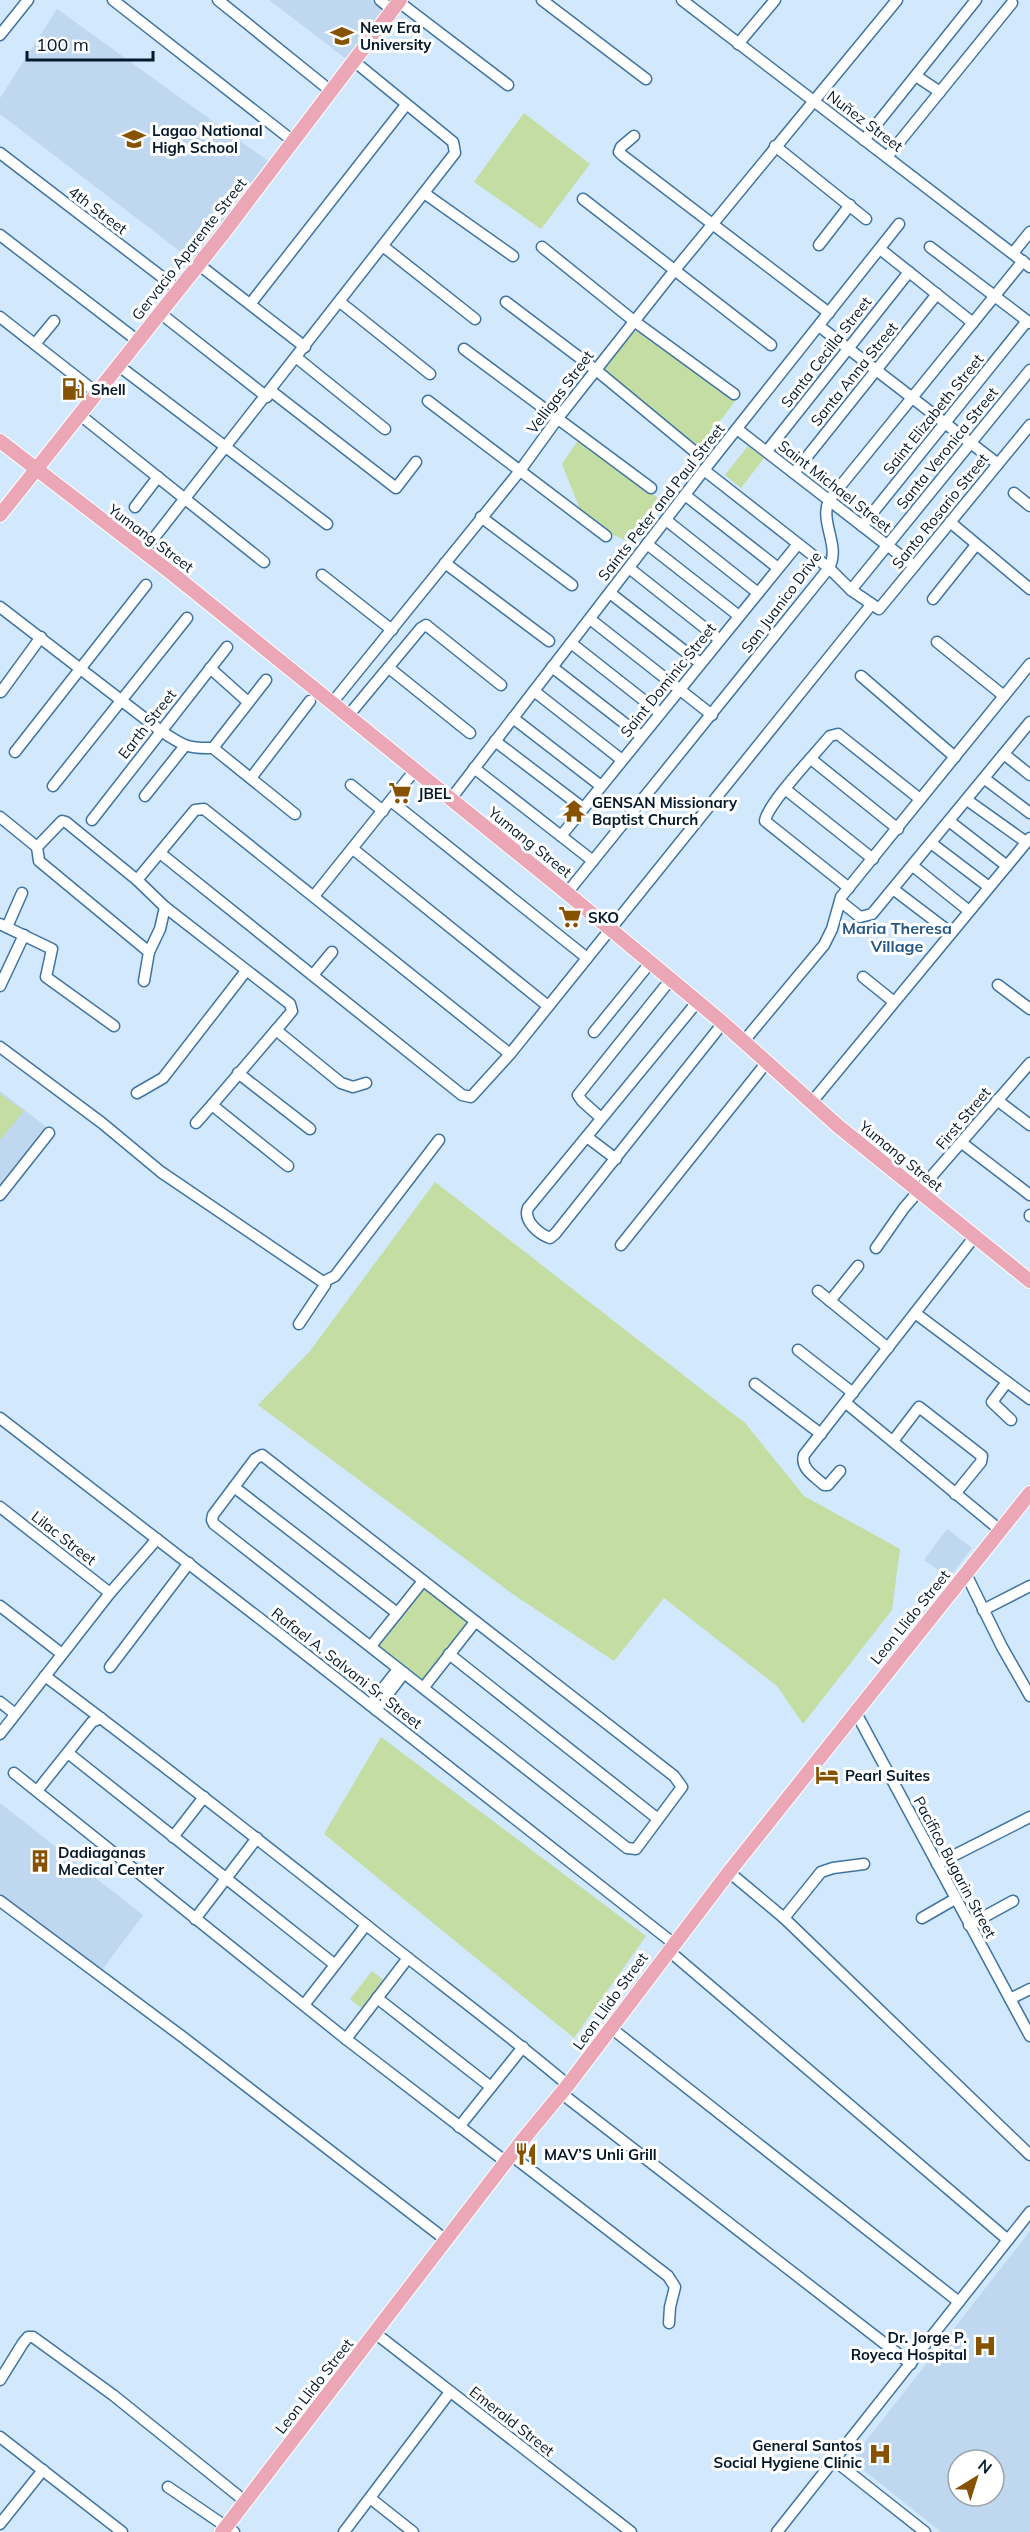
<svg xmlns="http://www.w3.org/2000/svg" width="1030" height="2532" font-family="Mulish,sans-serif">
  <style>
    .built { fill: #c0d8ef; fill-rule: evenodd }
    .green { fill: #c3dda2 }
    .lines { fill: none; stroke-linecap: round; stroke-linejoin: round }
    .minor-casing { stroke: #3f74a2; stroke-width: 13 }
    .major-casing { stroke: #fff; stroke-width: 16 }
    .minor { stroke: #fff; stroke-width: 10 }
    .major { stroke: #eba7b6; stroke-width: 14 }
    .labels { text-anchor: middle; dominant-baseline: central; stroke-width: 6; stroke-linejoin: round; paint-order: stroke }
    .poi-label { font-size: 15px; font-weight: bold; fill: #04192c; stroke: #fff; text-anchor: start }
    .street-label { font-size: 15px; fill: #04192c; stroke: #fff }
    .neighbourhood-label { font-size: 16px; font-weight: bold; fill: #245885; stroke: #fff }
  </style>
  <rect width="100%" height="100%" fill="#d2e8fd"/>
  <g class="built">
    <polygon points="269,0 371,0 386,12 349,61"/>
    <polygon points="57,9 271,163 194,262 0,114 0,98"/>
    <polygon points="0,1091 49,1129 0,1190"/>
    <polygon points="947,1529 972,1548 949,1578 924,1560"/>
    <polygon points="0,1803 143,1915 102,1970 0,1894"/>
    <path d="M1030 2231V2532H941L851 2460ZM958 2460H994V2496H958Z"/>
  </g>
  <g class="green">
    <polygon points="524,113 590,164 541,229 474,182"/>
    <polygon points="636,321 737,399 696,452 598,370"/>
    <polygon points="581,436 660,500 627,541 585,522 562,464"/>
    <polygon points="748,446 764,458 741,488 725,475"/>
    <polygon points="0,1094 24,1111 0,1140"/>
    <polygon points="435,1182 745,1423 804,1496 900,1549 892,1610 803,1724 777,1686 664,1598 614,1661 514,1595 258,1405 310,1351"/>
    <polygon points="424,1588 471,1625 425,1683 378,1647"/>
    <polygon points="381,1737 646,1936 574,2038 324,1834"/>
    <polygon points="372,1971 386,1982 364,2010 350,1999"/>
  </g>
  <g class="lines">
    <g class="minor-casing">
      <g id="minor">
        <polyline points="113,0 293,141"/>
        <polyline points="218,0 332,92"/>
        <polyline points="380,0 392,10"/>
        <polyline points="542,0 646,79"/>
        <polyline points="682,0 1030,267"/>
        <polyline points="399,2 508,85"/>
        <polyline points="0,35 28,0"/>
        <polyline points="738,44 775,0"/>
        <polyline points="916,76 940,92"/>
        <polyline points="634,136 621,147 619,152 622,155 829,313"/>
        <polyline points="864,140 976,0"/>
        <polyline points="775,146 866,219"/>
        <polyline points="0,153 179,290"/>
        <polyline points="887,157 1012,3"/>
        <polyline points="424,193 513,256"/>
        <polyline points="583,199 771,345"/>
        <polyline points="0,235 138,341"/>
        <polyline points="819,245 850,205"/>
        <polyline points="384,247 475,319"/>
        <polyline points="542,247 634,321 734,394"/>
        <polyline points="930,247 1030,323"/>
        <polyline points="880,249 973,323"/>
        <polyline points="1013,253 1030,232"/>
        <polyline points="198,264 305,347"/>
        <polyline points="340,302 430,374"/>
        <polyline points="506,302 596,370 694,451"/>
        <polyline points="251,303 406,105"/>
        <polyline points="160,313 267,397"/>
        <polyline points="0,317 97,393"/>
        <polyline points="819,326 998,464"/>
        <polyline points="35,344 54,321"/>
        <polyline points="464,349 651,488"/>
        <polyline points="297,358 385,429"/>
        <polyline points="119,366 327,524"/>
        <polyline points="271,391 396,488 416,462"/>
        <polyline points="428,401 606,536"/>
        <polyline points="80,415 264,562"/>
        <polyline points="737,429 914,566"/>
        <polyline points="767,451 909,272"/>
        <polyline points="704,470 829,568 851,590 879,609 1030,425"/>
        <polyline points="794,473 937,294"/>
        <polyline points="1014,493 1030,506"/>
        <polyline points="685,495 778,568"/>
        <polyline points="135,507 158,477"/>
        <polyline points="481,517 572,585"/>
        <polyline points="666,520 758,593"/>
        <polyline points="950,522 1030,589"/>
        <polyline points="862,526 1027,321"/>
        <polyline points="647,544 739,616"/>
        <polyline points="143,552 455,153 453,142 355,62"/>
        <polyline points="445,563 549,641"/>
        <polyline points="629,568 720,640"/>
        <polyline points="322,575 392,630"/>
        <polyline points="851,590 1030,370"/>
        <polyline points="610,593 700,663"/>
        <polyline points="933,599 976,545"/>
        <path d="M0 607 161 731C182 745 187 749 213 748L295 814"/>
        <polyline points="590,619 712,715"/>
        <polyline points="937,642 1004,696"/>
        <polyline points="571,643 660,713"/>
        <polyline points="552,667 641,736"/>
        <polyline points="210,668 248,702"/>
        <polyline points="389,668 470,733"/>
        <polyline points="861,676 955,757"/>
        <polyline points="534,691 622,760"/>
        <polyline points="1,692 41,637"/>
        <polyline points="332,703 519,472 558,418 674,271 897,0"/>
        <polyline points="348,716 421,628 426,625 501,685"/>
        <polyline points="513,718 601,786"/>
        <polyline points="495,741 583,808"/>
        <polyline points="213,748 266,680"/>
        <polyline points="15,752 146,585"/>
        <polyline points="1004,754 1030,775"/>
        <polyline points="811,759 898,829"/>
        <polyline points="474,768 593,861"/>
        <polyline points="251,778 310,701"/>
        <polyline points="985,779 1030,813"/>
        <polyline points="351,785 383,811"/>
        <polyline points="53,786 187,618"/>
        <polyline points="785,789 873,859"/>
        <polyline points="145,796 184,747"/>
        <polyline points="450,800 704,470 899,224"/>
        <polyline points="967,800 1026,842"/>
        <polyline points="391,801 587,958"/>
        <polyline points="0,817 37,847"/>
        <polyline points="92,820 227,647"/>
        <polyline points="949,821 1007,866"/>
        <polyline points="561,836 798,544"/>
        <polyline points="931,843 989,887"/>
        <polyline points="353,849 548,1006"/>
        <polyline points="160,853 462,1095 471,1097 510,1054 871,605"/>
        <polyline points="913,866 969,911"/>
        <polyline points="137,880 195,810 204,809 510,1054"/>
        <path d="M849 888 765 821C767 804 817 752 830 736L838 734 920 799"/>
        <polyline points="893,889 951,933"/>
        <path d="M567 893 829 568C841 545 819 523 829 500L1023 261"/>
        <polyline points="314,896 415,770"/>
        <polyline points="840,901 860,917 872,914 1030,722"/>
        <polyline points="0,924 52,949 46,977 114,1026"/>
        <polyline points="7,927 22,893"/>
        <polyline points="149,952 160,929 165,907"/>
        <polyline points="313,975 332,952"/>
        <polyline points="863,977 894,1002"/>
        <polyline points="144,981 149,952 39,861 37,847 62,821 66,822 137,880 165,907 290,1004 292,1011 288,1016 212,1105 288,1166"/>
        <polyline points="998,985 1030,1009"/>
        <polyline points="0,986 24,935"/>
        <path d="M698 1001 528 1208C523 1221 539 1234 550 1238L555 1234 723 1023"/>
        <polyline points="276,1030 341,1083 353,1087 366,1083"/>
        <polyline points="594,1032 650,963"/>
        <polyline points="744,1041 824,945 832,929 841,897 1030,664"/>
        <polyline points="0,1047 102,1123 161,1172 323,1282 325,1285 299,1324"/>
        <polyline points="238,1073 310,1129"/>
        <polyline points="137,1093 163,1078 246,971"/>
        <polyline points="997,1100 1030,1125"/>
        <polyline points="811,1103 1030,838"/>
        <polyline points="601,1118 582,1101 578,1095 671,979"/>
        <polyline points="196,1123 212,1105"/>
        <polyline points="587,1137 616,1159"/>
        <polyline points="962,1143 1030,1195"/>
        <polyline points="0,1195 49,1133"/>
        <polyline points="1030,1216 1030,1215"/>
        <polyline points="621,1245 767,1062"/>
        <polyline points="876,1248 904,1208 1030,1063"/>
        <polyline points="323,1282 335,1276 439,1140"/>
        <polyline points="818,1291 888,1348"/>
        <polyline points="830,1301 858,1266"/>
        <polyline points="915,1313 1030,1399"/>
        <polyline points="798,1350 853,1393"/>
        <polyline points="1007,1382 992,1402 1011,1420"/>
        <polyline points="755,1384 821,1434"/>
        <polyline points="846,1403 1000,1530"/>
        <polyline points="0,1418 281,1635 673,1943"/>
        <polyline points="893,1441 919,1407 982,1456 981,1462 955,1494"/>
        <polygon points="262,1455 674,1776 682,1787 636,1849 627,1848 214,1524 212,1520 213,1515 255,1459"/>
        <path d="M840 1471 828 1485H824C816 1477 800 1469 804 1455L975 1236"/>
        <polyline points="234,1487 397,1613"/>
        <polyline points="0,1507 110,1593"/>
        <polyline points="966,1574 1002,1647 1030,1696"/>
        <polyline points="0,1606 62,1654"/>
        <polyline points="983,1610 1030,1586"/>
        <polyline points="371,1646 423,1581"/>
        <polyline points="449,1654 658,1819"/>
        <polyline points="110,1667 189,1563"/>
        <path d="M45 1676C153 1757 259 1840 365 1924 432 1978 502 2029 568 2085"/>
        <polyline points="424,1687 475,1622"/>
        <polyline points="0,1702 14,1713"/>
        <polyline points="370,1705 398,1669"/>
        <polyline points="376,1710 404,1673"/>
        <polyline points="855,1711 1030,2036"/>
        <polyline points="0,1734 110,1593 157,1539"/>
        <polyline points="68,1753 334,1964"/>
        <polyline points="14,1773 346,2039 506,2162"/>
        <polyline points="37,1791 92,1722 101,1718"/>
        <polyline points="173,1837 204,1797"/>
        <polyline points="937,1864 1030,1817"/>
        <polyline points="729,1872 784,1918 1030,2155"/>
        <polyline points="0,1901 184,2038 446,2240"/>
        <polyline points="784,1918 821,1872 833,1868 864,1864"/>
        <polyline points="922,1918 955,1899"/>
        <polyline points="195,1919 257,1838"/>
        <polyline points="969,1925 1013,1901"/>
        <polyline points="668,1950 1008,2240"/>
        <polyline points="377,1998 491,2087"/>
        <polyline points="1010,1999 1030,1989"/>
        <polyline points="304,2005 366,1925"/>
        <polyline points="611,2028 959,2302"/>
        <polyline points="346,2039 408,1958"/>
        <polyline points="561,2093 911,2364"/>
        <polyline points="459,2127 523,2047"/>
        <polyline points="511,2155 668,2276 675,2287 670,2307 669,2323"/>
        <polyline points="375,2333 631,2532"/>
        <polyline points="0,2380 23,2343 28,2337 33,2337 113,2395 246,2502"/>
        <polyline points="0,2437 122,2532"/>
        <polyline points="835,2461 925,2532"/>
        <polyline points="168,2487 234,2532"/>
        <polyline points="370,2498 413,2532"/>
        <polyline points="0,2524 43,2470"/>
        <polyline points="344,2532 450,2392"/>
        <polyline points="777,2532 1030,2212"/>
      </g>
    </g>
    <g class="major-casing">
      <g id="major">
        <polyline points="0,441 174,575 567,893 723,1023 838,1126 1030,1281"/>
        <polyline points="0,515 222,235 400,0"/>
        <polyline points="222,2532 521,2142 568,2085 729,1872 1030,1493"/>
      </g>
    </g>
    <use href="#minor" class="minor"/>
    <use href="#major" class="major"/>
  </g>
  <defs>
    <g id="university-bare" transform="scale(1.8)"><path d="M0-5L7-2L0 1L-7-2ZM-4 1L0 2.5L4 1V4Q0 6-4 4Z" fill="#875200" stroke="#fff" stroke-width="2.5" paint-order="stroke"/></g>
    <g id="school-bare" transform="scale(1.8)"><path d="M0-5L7-2L0 1L-7-2ZM-4 1L0 2.5L4 1V4Q0 6-4 4Z" fill="#875200" stroke="#fff" stroke-width="2.5" paint-order="stroke"/></g>
    <g id="fuel-bare" transform="scale(1.8)"><path d="M-5.5-6h7V0h2V4h1.3V-2.5L3-4.5l.8-.8L6-3V5H2.5V1h-1V6h-7ZM-4.2-4.7v3.2H.2V-4.7Z" fill="#875200" stroke="#fff" stroke-width="2.5" paint-order="stroke"/></g>
    <g id="supermarket-bare" transform="scale(1.8)"><path d="M-6-5.5h2.5l.6 2H6L4.5 2H-2.5L-4.4-4H-6ZM-1.5 3.2a1.3 1.3 0 1 0 .1 0ZM3 3.2a1.3 1.3 0 1 0 .1 0Z" fill="#875200" stroke="#fff" stroke-width="2.5" paint-order="stroke"/></g>
    <g id="temple-bare" transform="scale(1.8)"><path d="M0-6L5-2H3V0L6.5 2.5H4V6H1.5V3h-3V6H-4V2.5H-6.5L-3 0V-2H-5Z" fill="#875200" stroke="#fff" stroke-width="2.5" paint-order="stroke"/></g>
    <g id="hotel-bare" transform="scale(1.8)"><path d="M-6-4.5h1.5V1H6V5H4.5V3h-9V5H-6ZM-4 0a1.8 1.8 0 1 1 3.6 0ZM.5 0V-2.5h3Q6-2.5 6 0Z" fill="#875200" stroke="#fff" stroke-width="2.5" paint-order="stroke"/></g>
    <g id="building-bare" transform="scale(1.8)"><path d="M-4-6H4V6H1V3H-1V6H-4ZM-2.5-4.3h1.7v1.8h-1.7ZM.8-4.3h1.7v1.8H.8ZM-2.5-1h1.7V.8h-1.7ZM.8-1h1.7V.8H.8Z" fill="#875200" stroke="#fff" stroke-width="2.5" paint-order="stroke"/></g>
    <g id="restaurant-bare" transform="scale(1.8)"><path d="M-5-6h1v4h1v-4h1v4h1v-4h1v5L-1.5 .5V6h-2V.5L-5-1ZM5-6V6H3V1.5H1.5Q1.5-4 5-6Z" fill="#875200" stroke="#fff" stroke-width="2.5" paint-order="stroke"/></g>
    <g id="hospital-bare" transform="scale(1.8)"><path d="M-5-5h3v3.5h4V-5h3V5h-3V1.5h-4V5h-3Z" fill="#875200" stroke="#fff" stroke-width="2.5" paint-order="stroke"/></g>
  </defs>
  <g fill-rule="evenodd">
    <use href="#university-bare" x="342" y="36"/>
    <use href="#school-bare" x="134" y="139"/>
    <use href="#fuel-bare" x="73" y="389"/>
    <use href="#supermarket-bare" x="400" y="793"/>
    <use href="#temple-bare" x="574" y="811"/>
    <use href="#supermarket-bare" x="570" y="917"/>
    <use href="#hotel-bare" x="827" y="1775"/>
    <use href="#building-bare" x="40" y="1861"/>
    <use href="#restaurant-bare" x="526" y="2154"/>
    <use href="#hospital-bare" x="985" y="2346"/>
    <use href="#hospital-bare" x="880" y="2454"/>
  </g>
  <g class="labels">
    <g class="poi-label">
      <text x="360" y="27">New Era<tspan x="360" dy="17">University</tspan></text>
      <text x="152" y="130">Lagao National<tspan x="152" dy="17">High School</tspan></text>
      <text x="91" y="389">Shell</text>
      <text x="418" y="793">JBEL</text>
      <text x="592" y="802">GENSAN Missionary<tspan x="592" dy="17">Baptist Church</tspan></text>
      <text x="588" y="917">SKO</text>
      <text x="845" y="1775">Pearl Suites</text>
      <text x="58" y="1852">Dadiaganas<tspan x="58" dy="17">Medical Center</tspan></text>
      <text x="544" y="2154">MAV’S Unli Grill</text>
      <text x="967" y="2337" text-anchor="end">Dr. Jorge P.<tspan x="967" dy="17">Royeca Hospital</tspan></text>
      <text x="862" y="2445" text-anchor="end">General Santos<tspan x="862" dy="17">Social Hygiene Clinic</tspan></text>
    </g>
    <g class="street-label">
      <text transform="translate(865 121) rotate(37)">Nuñez Street</text>
      <text transform="translate(98 210) rotate(37)">4th Street</text>
      <text transform="translate(189 249) rotate(-52)">Gervacio Aparente Street</text>
      <text transform="translate(826 352) rotate(-52)">Santa Cecilla Street</text>
      <text transform="translate(854 374) rotate(-51)">Santa Anna Street</text>
      <text transform="translate(560 392) rotate(-53)">Velligas Street</text>
      <text transform="translate(933 414) rotate(-51)">Saint Elizabeth Street</text>
      <text transform="translate(947 448) rotate(-51)">Santa Veronica Street</text>
      <text transform="translate(835 486) rotate(38)">Saint Michael Street</text>
      <text transform="translate(661 502) rotate(-52)">Saints Peter and Paul Street</text>
      <text transform="translate(940 511) rotate(-51)">Santo Rosario Street</text>
      <text transform="translate(151 538) rotate(37)">Yumang Street</text>
      <text transform="translate(781 602) rotate(-53)">San Juanico Drive</text>
      <text transform="translate(668 680) rotate(-51)">Saint Dominic Street</text>
      <text transform="translate(147 724) rotate(-52)">Earth Street</text>
      <text transform="translate(530 842) rotate(39)">Yumang Street</text>
      <text transform="translate(963 1118) rotate(-50)">First Street</text>
      <text transform="translate(901 1156) rotate(39)">Yumang Street</text>
      <text transform="translate(64 1538) rotate(38)">Lilac Street</text>
      <text transform="translate(910 1617) rotate(-51)">Leon Llido Street</text>
      <text transform="translate(347 1668) rotate(38)">Rafael A. Salvani Sr. Street</text>
      <text transform="translate(955 1867) rotate(62)">Pacifico Bugarin Street</text>
      <text transform="translate(610 2001) rotate(-54)">Leon Llido Street</text>
      <text transform="translate(314 2386) rotate(-52)">Leon Llido Street</text>
      <text transform="translate(512 2421) rotate(38)">Emerald Street</text>
    </g>
    <g class="neighbourhood-label">
      <text x="897" y="928">Maria Theresa<tspan x="897" dy="18">Village</tspan></text>
    </g>
  </g>
  <g transform="translate(976 2478) rotate(38)"><circle r="28" fill="#ffffff" stroke="#9ba3ab" stroke-width="1.5"/>
  <path d="M0-4.5L10 22L0 15L-10 22Z" fill="#875200"/>
  <text y="-9" font-size="16" font-weight="bold" text-anchor="middle" fill="#04192c">N</text>
  </g>
  <path d="M27 51v9h126v-9" fill="none" stroke="#04192c" stroke-width="3"/>
  <text x="36" y="51" font-size="18" fill="#04192c" stroke="#ffffff" stroke-width="4.5" paint-order="stroke">100 m</text>
</svg>
